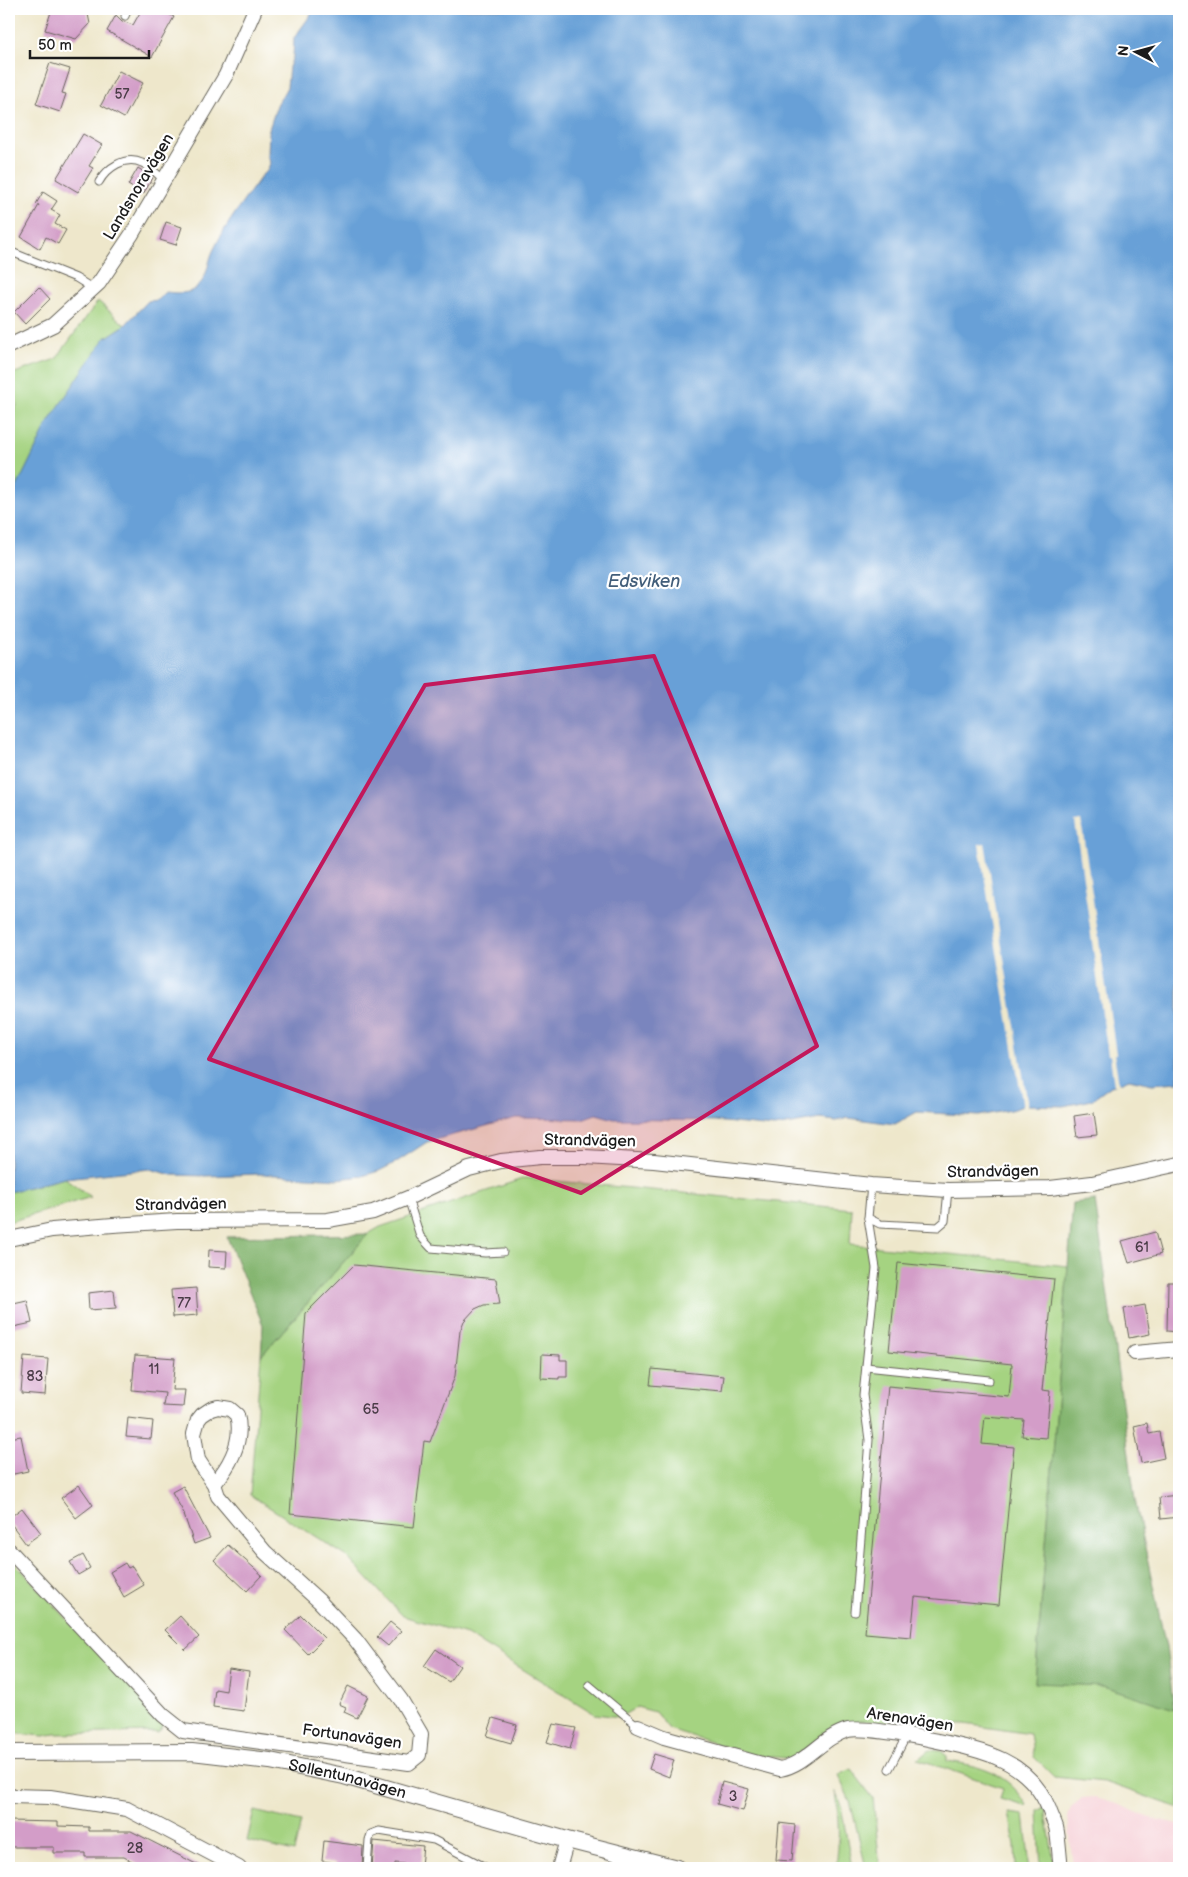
<svg xmlns="http://www.w3.org/2000/svg" width="1188" height="1877" font-family="'Balsamiq Sans',sans-serif">
  <style>
    .built { fill: #f6cfd6 }
    .green { fill: #a5d381; stroke: #60784e }
    .forest { fill: #84b56f; stroke: #506846 }
    .water { fill: #68a0d7; stroke: #425e7a }
    .pier { fill: #eee7cb }
    .building { fill: #d39dc8 }
    .lines { fill: none; stroke-linecap: round; stroke-linejoin: round }
    .service-casing { stroke: #666359; stroke-width: 9 }
    .minor-casing { stroke: #666359; stroke-width: 16 }
    .tertiary-casing { stroke: #666359; stroke-width: 18 }
    .service { stroke: #fff; stroke-width: 7 }
    .minor { stroke: #fff; stroke-width: 14 }
    .tertiary { stroke: #fff; stroke-width: 16 }
    .marked { fill: #c2185b; fill-opacity: 0.2; stroke: #c2185b; stroke-width: 4; stroke-linejoin: round }
    .labels { text-anchor: middle; dominant-baseline: central; stroke-width: 4.5; stroke-linejoin: round; paint-order: stroke }
    .number-label { font-size: 14px; fill: #4a3c47 }
    .street-label { font-size: 16px; fill: #1c1c1c; stroke: #fff }
    .water-label { font-size: 18px; font-style: italic; fill: #425e7a; stroke: #fff }
  </style>
  <rect width="100%" height="100%" fill="#fff"/>
  <filter id="ink" filterUnits="userSpaceOnUse"><feTurbulence type="fractalNoise" baseFrequency=".02" numOctaves="2"/><feDisplacementMap in="SourceGraphic" scale="10" xChannelSelector="R" yChannelSelector="G"/><feConvolveMatrix kernelMatrix="1 2 1 2 8 2 1 2 1" color-interpolation-filters="sRGB"/></filter>
  <filter id="wash" filterUnits="userSpaceOnUse"><feTurbulence type="fractalNoise" baseFrequency=".0096" numOctaves="4" result="noise"/><feDisplacementMap in="SourceGraphic" scale="20" xChannelSelector="R" yChannelSelector="G"/><feGaussianBlur stdDeviation="1.12" result="paint"/><feColorMatrix in="noise" values="0 0 0 0 0 0 0 0 0 0 0 0 0 0 0 0 0 1.4 0 .05"/><feComposite in="paint" operator="in"/></filter>
  <g filter="url(#wash)">
    <rect width="100%" height="100%" fill="#eee7cb"/>
    <polygon class="built" points="1096,1797 1110,1801 1150,1818 1179,1824 1179,1868 1073,1868 1068,1817 1071,1807 1082,1798"/>
    <g class="green">
      <polygon points="98,301 125,325 104,339 9,503 9,421 17,405 9,375 56,359"/>
      <polygon points="65,1178 91,1197 9,1222 9,1192"/>
      <polygon points="525,1178 852,1209 850,1244 1068,1266 1035,1682 1103,1686 1179,1709 1179,1808 1105,1782 1054,1777 1034,1757 1030,1734 965,1724 859,1721 840,1724 795,1759 752,1755 669,1729 655,1712 637,1707 620,1717 595,1714 467,1635 403,1616 346,1556 250,1495 261,1356 368,1234 380,1227"/>
      <polygon points="9,1557 165,1723 158,1732 54,1734 44,1736 9,1733"/>
      <path d="M929 1750 941 1751 947 1756V1761C981 1766 1008 1773 1027 1805L1025 1806 1000 1799 1003 1788 918 1759Z"/>
      <polygon points="851,1769 873,1798 880,1868 866,1868 850,1801 838,1775"/>
      <path d="M835 1791 841 1806 852 1868H835C841 1842 838 1817 835 1791Z"/>
      <polygon points="1045,1807 1055,1868 1041,1868 1038,1811"/>
      <polygon points="254,1811 301,1822 294,1852 247,1841"/>
      <polygon points="1009,1813 1024,1815 1029,1858 1028,1868 1016,1868 1015,1845"/>
    </g>
    <g class="forest">
      <polygon points="1095,1200 1135,1500 1166,1647 1174,1709 1103,1686 1035,1683 1073,1203"/>
      <polygon points="368,1234 261,1356 263,1325 227,1237"/>
    </g>
    <path class="water" d="M319 9H1179L1178 1082 1152 1084 1129 1079 1118 1084 1111 1086 1092 1100 1063 1106 1025 1105 1015 1109 978 1116 917 1112 895 1124 848 1118 836 1121 820 1119 774 1127 714 1121 614 1119 596 1114 582 1119 516 1118 427 1142 395 1163 379 1171 362 1176 338 1179 260 1174 206 1176 172 1175 150 1169 65 1178 9 1192V503L49 421 104 339 125 325 148 301 157 300 166 292C175 293 186 294 193 290 208 282 207 262 214 249 227 222 246 198 263 174L268 170 270 163 268 156 269 129 277 105 287 87 289 67 293 57 294 38 312 13Z"/>
    <g class="pier">
      <polygon points="1081,820 1116,1054 1114,1054 1119,1085 1114,1085 1110,1055 1108,1055 1075,821"/>
      <polygon points="985,843 1028,1106 1023,1107 979,844"/>
    </g>
    <g id="blocks">
      <g class="building">
        <polygon points="52,9 87,9 90,24 76,39 45,30"/>
        <polygon points="142,9 160,9 174,17 152,57 107,31 116,15 122,21 133,25"/>
        <polygon points="50,63 70,69 62,93 66,94 60,112 36,104"/>
        <polygon points="119,71 143,83 124,118 101,105"/>
        <polygon points="83,134 102,145 89,166 93,168 78,192 56,179"/>
        <polygon points="138,168 153,178 143,194 128,185"/>
        <polygon points="43,192 57,201 51,210 60,215 55,224 66,230 58,244 46,237 40,249 21,237 39,205 36,204"/>
        <polygon points="166,222 182,227 176,245 160,240"/>
        <polygon points="39,287 50,299 25,324 14,312"/>
        <polygon points="1094,1113 1097,1135 1077,1137 1074,1116"/>
        <polygon points="1155,1232 1161,1254 1129,1263 1122,1241"/>
        <polygon points="209,1250 227,1251 226,1268 208,1267"/>
        <polygon points="898,1263 1054,1279 1042,1390 1050,1391 1046,1438 1022,1436 1024,1420 985,1417 982,1444 1014,1447 999,1605 915,1597 911,1637 865,1633 888,1386 1009,1397 1012,1364 889,1351"/>
        <polygon points="354,1265 496,1279 500,1304 484,1305 475,1309 464,1321 460,1331 455,1376 430,1442 424,1441 414,1527 290,1514 306,1313"/>
        <polygon points="1168,1282 1179,1282 1179,1332 1167,1331"/>
        <polygon points="196,1288 198,1315 173,1317 171,1290"/>
        <polygon points="114,1290 116,1308 89,1310 88,1293"/>
        <polygon points="27,1300 32,1323 9,1328 9,1304"/>
        <polygon points="1145,1305 1150,1334 1129,1338 1124,1309"/>
        <polygon points="542,1354 560,1355 560,1360 567,1360 567,1377 559,1377 559,1379 541,1378"/>
        <polygon points="135,1355 175,1358 172,1390 185,1390 183,1407 163,1406 165,1393 132,1390"/>
        <polygon points="24,1357 48,1359 45,1395 21,1393"/>
        <polygon points="652,1369 724,1376 722,1391 650,1385"/>
        <polygon points="128,1418 153,1421 151,1439 126,1437"/>
        <polygon points="1147,1423 1149,1434 1159,1432 1164,1458 1141,1463 1134,1426"/>
        <polygon points="21,1436 28,1471 9,1475 9,1438"/>
        <polygon points="79,1485 93,1505 76,1518 61,1498"/>
        <polygon points="183,1486 210,1538 194,1544 184,1515 185,1515 172,1492"/>
        <polygon points="1179,1495 1179,1517 1161,1519 1159,1497"/>
        <polygon points="22,1508 41,1533 26,1544 9,1521 9,1518"/>
        <polygon points="228,1545 262,1575 247,1591 214,1560"/>
        <polygon points="83,1555 90,1568 78,1575 70,1562"/>
        <polygon points="125,1563 128,1568 132,1566 144,1585 124,1597 110,1572"/>
        <polygon points="301,1615 324,1638 308,1654 285,1630"/>
        <polygon points="180,1616 199,1637 185,1650 165,1630"/>
        <polygon points="390,1622 401,1631 388,1646 377,1637"/>
        <polygon points="436,1649 460,1666 449,1682 424,1666"/>
        <polygon points="229,1669 249,1672 244,1711 213,1707 215,1689 226,1691"/>
        <polygon points="348,1686 368,1696 357,1718 344,1712 346,1707 339,1704"/>
        <polygon points="493,1718 517,1725 511,1743 487,1736"/>
        <polygon points="553,1724 576,1728 570,1749 547,1742"/>
        <polygon points="654,1754 674,1760 669,1777 649,1769"/>
        <polygon points="722,1782 749,1789 743,1811 717,1804"/>
        <polygon points="9,1821 58,1822 58,1826 89,1827 89,1831 131,1831 204,1868 145,1868 124,1857 85,1857 85,1853 54,1853 54,1847 9,1847"/>
        <polygon points="779,1823 795,1825 792,1861 776,1860"/>
        <polygon points="324,1841 363,1846 362,1868 335,1868 336,1863 322,1861"/>
        <polygon points="374,1841 423,1846 421,1866 395,1863 395,1868 372,1868"/>
      </g>
    </g>
  </g>
  <g filter="url(#ink)">
    <use href="#blocks" fill-opacity="0" stroke="#666359" stroke-width="1"/>
    <g class="lines">
      <g class="service-casing">
        <g id="service">
          <polyline points="125,16 128,9"/>
          <path d="M99 182C107 168 125 155 142 163 150 166 158 175 164 180"/>
          <polyline points="9,251 76,278 92,288"/>
          <polyline points="408,1198 420,1236 431,1248 485,1253 503,1252"/>
          <polyline points="868,1218 880,1224 938,1227 945,1221 948,1190"/>
          <polyline points="866,1367 989,1380"/>
          <polyline points="855,1612 869,1440 863,1395 876,1268 868,1218 871,1185"/>
          <polyline points="589,1685 638,1726"/>
          <polyline points="889,1769 907,1735"/>
          <polyline points="367,1868 369,1840 371,1834 379,1831 434,1840 487,1868"/>
        </g>
      </g>
      <g class="minor-casing">
        <g id="minor">
          <polyline points="9,346 53,325 99,283 132,234 226,75 255,9"/>
          <polyline points="9,1239 52,1230 113,1225 177,1221 328,1220 373,1212 408,1198 469,1169 501,1161 540,1157 585,1157 654,1161 871,1185 948,1190 1050,1188 1092,1183 1179,1164"/>
          <polyline points="1135,1353 1179,1349"/>
          <path d="M9 1550 163 1715 183 1731 409 1763 419 1755 421 1734 401 1700 355 1639 319 1601 265 1552 218 1496 214 1484 198 1460 194 1434 198 1420 202 1415 211 1409 218 1407 230 1409 237 1415C244 1441 230 1465 214 1484"/>
          <path d="M638 1726 664 1737 780 1769C807 1764 822 1737 848 1730 860 1727 909 1735 923 1738 974 1749 1027 1755 1049 1809 1051 1815 1054 1821 1056 1827 1059 1840 1059 1855 1061 1868"/>
          <polyline points="9,1796 50,1797 127,1809 239,1868"/>
          <polyline points="559,1868 567,1840"/>
        </g>
      </g>
      <g class="tertiary-casing">
        <g id="tertiary">
          <path id="s1" d="M9 1753 192 1752 270 1761 344 1776 567 1840 677 1868"/>
        </g>
      </g>
      <use href="#service" class="service"/>
      <use href="#minor" class="minor"/>
      <use href="#tertiary" class="tertiary"/>
    </g>
  </g>
  <path class="marked" d="M654 656 817 1046 581 1193 209 1059 425 685Z"/>
  <g class="labels">
    <g class="number-label">
      <text x="122" y="94">57</text>
      <text x="1142" y="1247">61</text>
      <text x="184" y="1303">77</text>
      <text x="154" y="1369">11</text>
      <text x="35" y="1376">83</text>
      <text x="371" y="1409">65</text>
      <text x="733" y="1796">3</text>
      <text x="135" y="1848">28</text>
    </g>
    <g class="street-label">
      <text transform="translate(139 187) rotate(-59)">Landsnoravägen</text>
      <text transform="translate(590 1141) rotate(1)">Strandvägen</text>
      <text transform="translate(993 1172) rotate(-1)">Strandvägen</text>
      <text transform="translate(181 1205) rotate(-1)">Strandvägen</text>
      <text transform="translate(910 1720) rotate(9)">Arenavägen</text>
      <text transform="translate(352 1737) rotate(8)">Fortunavägen</text>
      <text stroke="none"><textPath href="#s1" startOffset="341">Sollentunavägen</textPath></text>
    </g>
    <g class="water-label">
      <text x="644" y="581">Edsviken</text>
    </g>
  </g>
  <rect width="1188" height="1877" fill="none" stroke="#fff" stroke-width="30"/>
  <g transform="translate(1136 52) rotate(276)" stroke="#ffffff" stroke-width="4" paint-order="stroke">
  <path d="M0-4L9 19L0 12L-9 19Z" fill="#1c1c1c"/>
  <text y="-8" font-size="14" font-weight="bold" text-anchor="middle" fill="#1c1c1c">N</text>
  </g>
  <path d="M30 50v8h119v-8" fill="none" stroke="#1c1c1c" stroke-width="2.5"/>
  <text x="38" y="50" font-size="15" fill="#1c1c1c" stroke="#ffffff" stroke-width="4" paint-order="stroke">50 m</text>
</svg>
